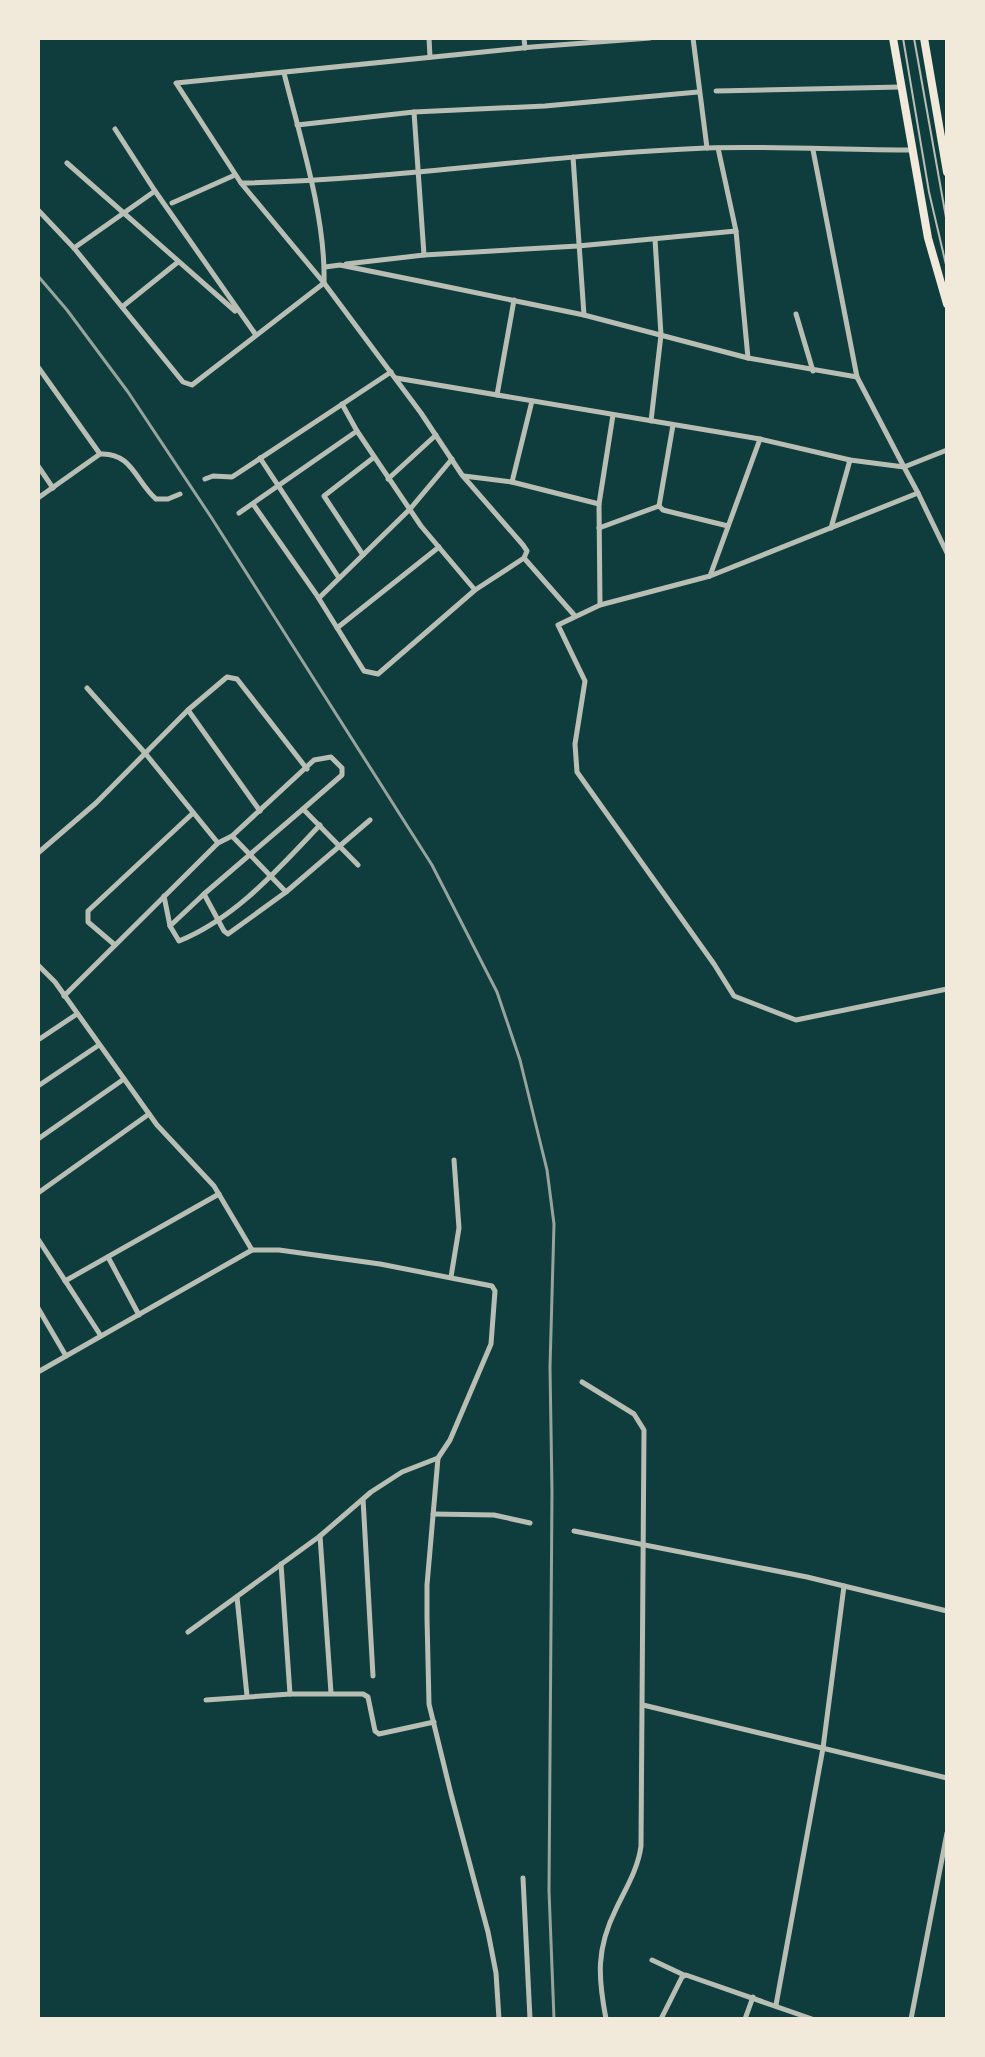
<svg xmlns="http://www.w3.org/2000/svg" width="985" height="2057" font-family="'Playfair Display',serif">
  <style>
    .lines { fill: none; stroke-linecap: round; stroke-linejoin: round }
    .service { stroke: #b8beb3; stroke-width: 2 }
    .minor { stroke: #b8beb3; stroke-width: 5 }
    .primary { stroke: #f1e9da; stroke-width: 8 }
    .rail { stroke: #97a49c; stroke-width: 3 }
  </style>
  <rect width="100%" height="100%" fill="#0f3d3e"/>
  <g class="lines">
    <g class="service">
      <polyline points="903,38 929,192 947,269"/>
      <polyline points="914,38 947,223"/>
    </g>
    <g class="minor">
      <polyline points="429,38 430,57"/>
      <polyline points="524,38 525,48"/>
      <polyline points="693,38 707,148"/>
      <path d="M284 73C300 137 326 218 324 283L421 413 462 475 523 545 527 551 524 558 475 590 421 526 357 431"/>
      <polyline points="716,91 901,87"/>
      <polyline points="414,112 424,255"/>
      <polyline points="297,125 414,112 545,106 698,92"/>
      <polyline points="115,129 155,191"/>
      <polyline points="718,148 736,231 748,358"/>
      <polyline points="813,150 857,377 904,467 947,450"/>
      <polyline points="573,157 584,315"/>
      <polyline points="67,163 235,311"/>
      <path d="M241 183C397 180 551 154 706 148 775 146 844 150 912 150"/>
      <polyline points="172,203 235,175"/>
      <polyline points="38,210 74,248 183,382 192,385 324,283 241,183 176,83 532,47 650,38"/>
      <polyline points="74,248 155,191 256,335"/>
      <polyline points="346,264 424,255 578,246 736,231"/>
      <polyline points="325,267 340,265 424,282 584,315 748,358 857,377"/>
      <polyline points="122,307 178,262"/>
      <polyline points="796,314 813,371"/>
      <polyline points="38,367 100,454"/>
      <polyline points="396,378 760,439 850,460 904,467 918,493"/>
      <polyline points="497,395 514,300"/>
      <polyline points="651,421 661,335 655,239"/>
      <polyline points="673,425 659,506 663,510 728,526"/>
      <polyline points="760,439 710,576 600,605 558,625 585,681 575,744 577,772 714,964 734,996 796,1020 947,989"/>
      <polyline points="260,458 339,578"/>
      <polyline points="38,466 53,488"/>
      <polyline points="464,476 512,482 599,504 600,605"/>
      <polyline points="205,479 213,476 232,477 391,372"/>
      <polyline points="388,479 436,435"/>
      <polyline points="512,482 532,401"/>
      <path d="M38 498 100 454C132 452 136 482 156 499H168L180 494"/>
      <polyline points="253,504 316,594 364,671 378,674 475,590"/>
      <polyline points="599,504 613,415"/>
      <polyline points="239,513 357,431 342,404"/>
      <polyline points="599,528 659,506"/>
      <polyline points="831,528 850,460"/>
      <polyline points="363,555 324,496 373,458"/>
      <polyline points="524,558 575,616"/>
      <polyline points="710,576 918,493 947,553"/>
      <polyline points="319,598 410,509 452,459"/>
      <polyline points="337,628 439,547"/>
      <polyline points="188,710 260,811"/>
      <polyline points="232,836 314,760 331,757 342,768 342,775 303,809 358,865"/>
      <polyline points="218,843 232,836 286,892 370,820"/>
      <polyline points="38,853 96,803 188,710 227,677 237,679 307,769"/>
      <polyline points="204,894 224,931 228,934 286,892"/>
      <polyline points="164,896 170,926 204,894 303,809"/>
      <path d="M170 926 179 941C236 918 278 869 320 825"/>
      <polyline points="115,945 88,922 88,911 193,813"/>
      <polyline points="38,965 55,982 157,1125 214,1186 252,1250"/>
      <polyline points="64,996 218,843 145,753 87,688"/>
      <polyline points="38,1040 77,1014"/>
      <polyline points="38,1086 99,1045"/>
      <polyline points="38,1139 124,1079"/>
      <polyline points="38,1193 149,1114"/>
      <polyline points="38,1239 101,1336"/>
      <polyline points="108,1257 139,1315"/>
      <polyline points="451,1277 459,1228 454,1160"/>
      <polyline points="65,1281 219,1194"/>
      <polyline points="38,1308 66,1356"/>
      <polyline points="38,1372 252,1250 279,1250 380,1264 492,1286 495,1291 491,1344 450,1440 438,1458 427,1585 427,1618 429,1704 451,1794 488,1932 496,1973 499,2019"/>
      <path d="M582 1382 634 1414 644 1430 641 1846C638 1869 626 1888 616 1909 596 1949 598 1977 606 2019"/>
      <polyline points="363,1499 373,1676"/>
      <polyline points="433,1514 494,1515 530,1523"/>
      <polyline points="574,1531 807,1577 947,1611"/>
      <polyline points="320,1536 331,1693"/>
      <polyline points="281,1564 290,1694"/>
      <polyline points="237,1597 247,1696"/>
      <polyline points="188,1632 320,1536 371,1492 402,1472 438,1458"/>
      <polyline points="206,1700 290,1694 363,1694 368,1697 375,1731 379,1734 434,1722"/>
      <polyline points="643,1705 947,1778"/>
      <polyline points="523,1878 530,2019"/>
      <polyline points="652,1960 684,1975"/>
      <polyline points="776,2005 823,1748 844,1586"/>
      <polyline points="661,2019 682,1977 686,1975 812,2019"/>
      <polyline points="745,2019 753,1997"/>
      <polyline points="911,2019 947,1833"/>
    </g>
    <g class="primary">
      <polyline points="893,38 928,238 947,304"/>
      <polyline points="924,38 947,172"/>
    </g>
    <polyline class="rail" points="38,276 67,310 128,392 211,517 432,865 497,992 520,1060 547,1170 554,1224 550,1367 552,1492 549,1891 554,2019"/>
  </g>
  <rect width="985" height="2057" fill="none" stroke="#f1e9da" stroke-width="80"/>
</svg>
